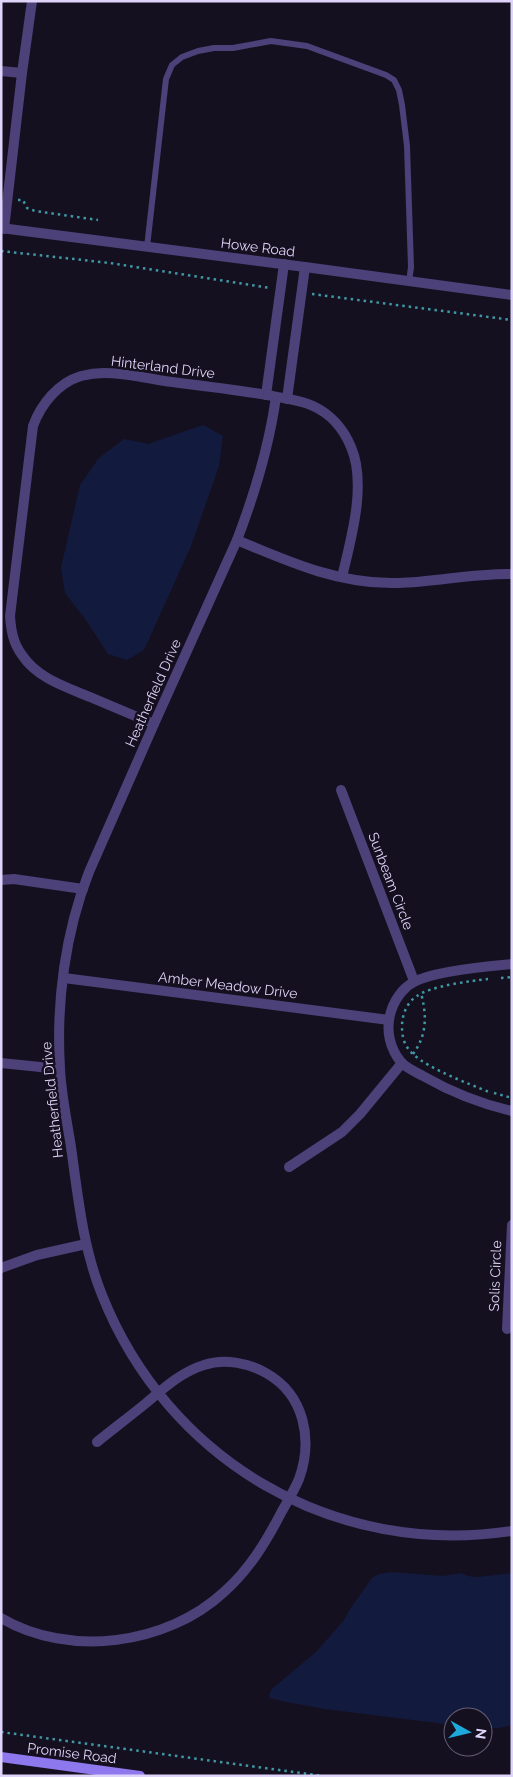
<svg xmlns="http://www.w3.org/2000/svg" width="513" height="1777" font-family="Raleway,sans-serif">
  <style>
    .water { fill: #121b3d }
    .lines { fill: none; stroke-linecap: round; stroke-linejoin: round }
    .path { stroke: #3e99a4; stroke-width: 2.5; stroke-dasharray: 2.5 4; stroke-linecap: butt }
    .service { stroke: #4c4178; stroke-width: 6 }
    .minor { stroke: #4c4178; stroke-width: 10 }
    .tertiary { stroke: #4c4178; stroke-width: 10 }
    .secondary { stroke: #8e78ed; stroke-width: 10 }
    .labels { text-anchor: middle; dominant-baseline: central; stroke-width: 5; stroke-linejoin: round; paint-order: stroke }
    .street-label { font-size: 14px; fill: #dfd4f9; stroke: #151020 }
  </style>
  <rect width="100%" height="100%" fill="#151020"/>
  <g class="water">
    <polygon points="203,425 223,436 219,466 191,546 144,650 127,660 108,654 86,620 65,593 61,568 80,485 99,458 124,439 148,444"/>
    <polygon points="392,1572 443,1576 461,1573 467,1576 478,1577 512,1573 512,1725 499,1728 483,1728 483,1717 453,1717 453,1725 325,1709 286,1702 270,1698 269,1694 272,1689 317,1651 344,1620 350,1609 372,1578 379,1574"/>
  </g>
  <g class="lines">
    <g class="path">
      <polyline points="18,200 23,200 27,208 35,211 98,220"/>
      <polyline points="1,251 110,263 270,288"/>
      <polyline points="312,294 512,320"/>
      <polyline points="501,978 512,977"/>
      <path d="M488 979C471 981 430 986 417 996 407 1002 402 1015 402 1026 402 1037 404 1046 413 1054 429 1069 467 1083 489 1092"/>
      <path d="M413 1054C427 1035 427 1016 421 993"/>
      <polyline points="494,1093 512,1098"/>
      <polyline points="1,1732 323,1776"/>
    </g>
    <polyline class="service" points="147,247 166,79 172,65 182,57 198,51 214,48 233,48 271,41 307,46 386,75 394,80 399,90 402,105 407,146 411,267 409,282"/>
    <g class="minor">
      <polyline points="1,71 22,73"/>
      <polyline points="4,229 22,73 32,1"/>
      <polyline points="266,395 284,264"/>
      <path d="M276 397C269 447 255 493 237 540L154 724 89 872C65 933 56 1003 60 1068 61 1094 67 1121 71 1147 78 1197 83 1248 102 1295 168 1461 335 1558 512 1531"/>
      <polyline points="287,399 305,267"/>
      <path d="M237 540C289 562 341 585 398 583 436 582 474 573 512 574"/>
      <path d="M154 724C133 715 111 706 90 697 66 687 37 678 22 655 13 643 11 630 10 616L33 426C41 404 58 383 81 376 89 374 96 373 104 373 126 373 150 379 172 382 205 386 239 390 273 396 286 399 301 400 313 406 331 414 344 430 351 447 367 484 351 539 342 577"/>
      <polyline points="341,790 414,981"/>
      <polyline points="1,880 14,879 83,889"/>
      <path d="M512 964C489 966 433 971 414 982 402 988 393 1002 390 1015 386 1031 390 1049 401 1062 406 1068 416 1072 423 1076 451 1092 481 1104 512 1111"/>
      <polyline points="64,978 389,1020"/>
      <polyline points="1,1063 60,1069"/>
      <polyline points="289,1167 342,1132 360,1114 402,1063"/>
      <polyline points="1,1268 37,1255 86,1244"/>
      <polyline points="507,1329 512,1225"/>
      <path d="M1 1618C69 1658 167 1645 224 1592 249 1570 266 1542 281 1513 287 1502 294 1491 299 1479 313 1440 305 1395 266 1373 248 1363 224 1358 204 1365 181 1372 163 1389 145 1404 129 1417 113 1429 97 1442"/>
    </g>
    <polyline class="tertiary" points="1,228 305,267 512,295"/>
    <polyline class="secondary" points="1,1757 140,1776"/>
  </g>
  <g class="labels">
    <g class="street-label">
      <text transform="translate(258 247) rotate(7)">Howe Road</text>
      <text transform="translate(163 367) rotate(7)">Hinterland Drive</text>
      <text transform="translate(153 693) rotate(-66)">Heatherfield Drive</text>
      <text transform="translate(391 881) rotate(69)">Sunbeam Circle</text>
      <text transform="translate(228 985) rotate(7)">Amber Meadow Drive</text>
      <text transform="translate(52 1100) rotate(-96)">Heatherfield Drive</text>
      <text transform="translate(495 1276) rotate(-88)">Solis Circle</text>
      <text transform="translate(72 1753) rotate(7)">Promise Road</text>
    </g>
  </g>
  <rect width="513" height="1777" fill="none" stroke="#dfd4f9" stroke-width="5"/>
  <g transform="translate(468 1732) rotate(98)"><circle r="24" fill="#151020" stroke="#665e77"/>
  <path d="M0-4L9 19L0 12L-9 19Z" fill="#1ea9dc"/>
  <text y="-8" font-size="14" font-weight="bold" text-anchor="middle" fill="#dfd4f9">N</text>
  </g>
</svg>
